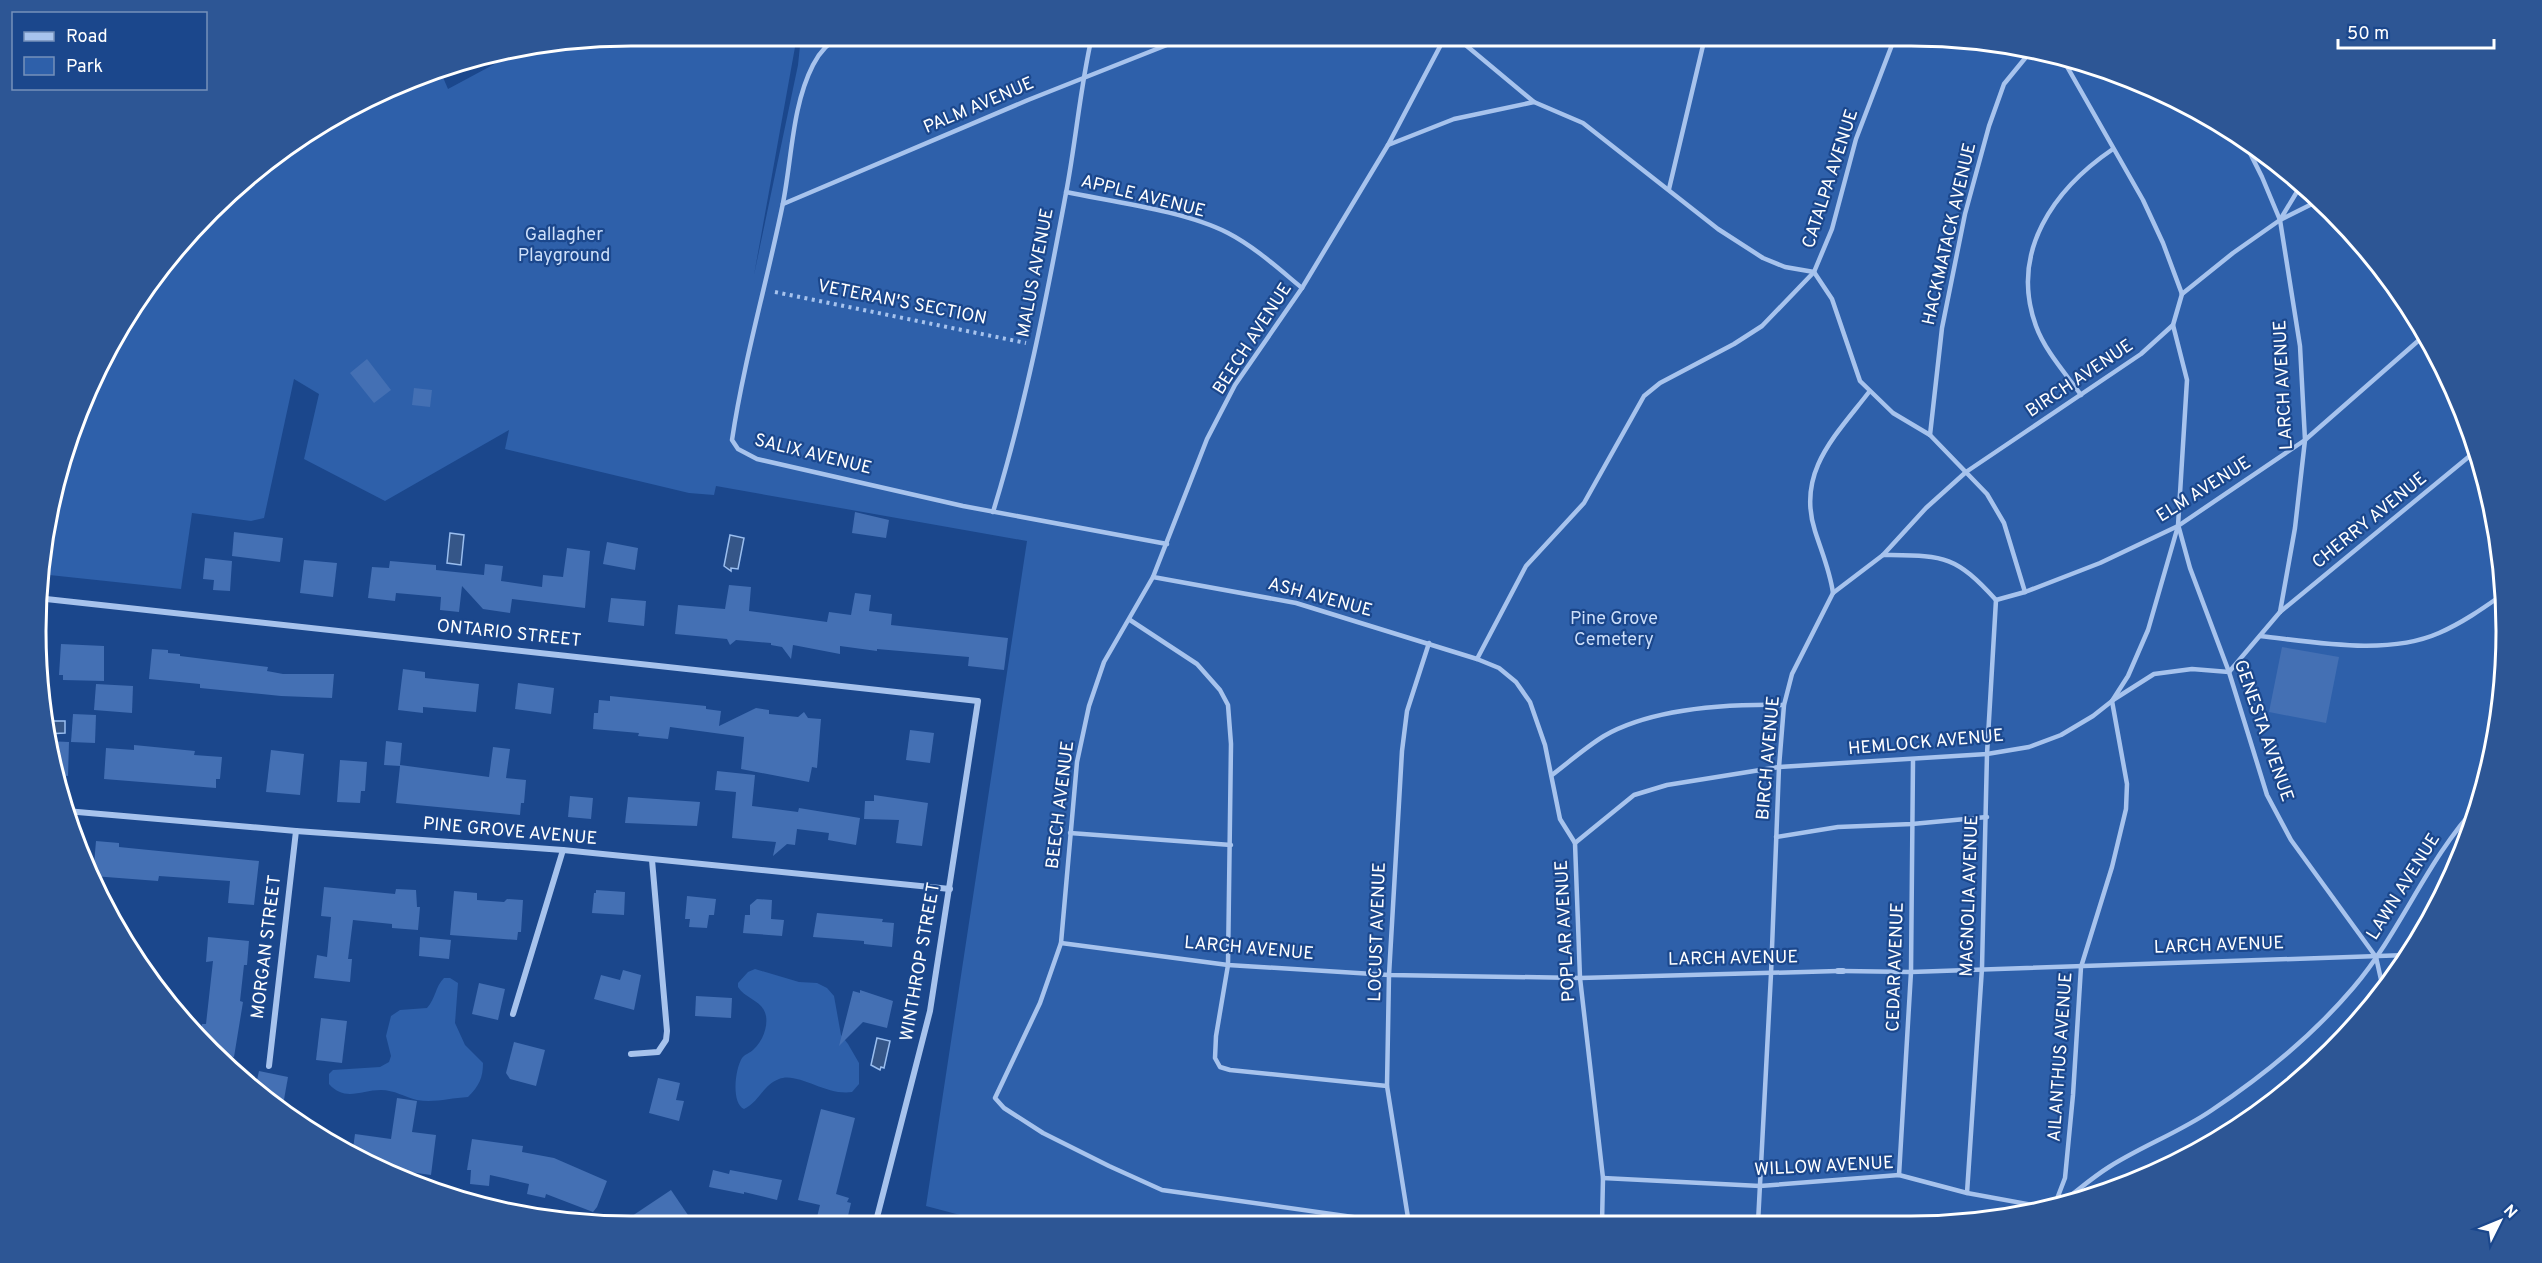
<svg xmlns="http://www.w3.org/2000/svg" width="2542" height="1263" font-family="Overpass,sans-serif">
  <style>
    .green { fill: #2e60aa }
    .water { fill: #355688; stroke: #9abeef; stroke-width: 1.5 }
    .building { fill: #4470b4 }
    .lines { fill: none; stroke-linecap: round; stroke-linejoin: round }
    .path { stroke: #a7c3ed; stroke-width: 4; stroke-dasharray: 3 4.5; stroke-linecap: butt }
    .lane { stroke: #a7c3ed; stroke-width: 4.5 }
    .street { stroke: #a7c3ed; stroke-width: 6 }
    .labels { text-anchor: middle; dominant-baseline: central; stroke-width: 4.5; stroke-linejoin: round; paint-order: stroke }
    .street-label { font-size: 18px; fill: #fff; stroke: #1b478c }
    .park-label { font-size: 18px; fill: #ccdffa; stroke: #1b478c }
    .rim { fill: none; stroke: #fff; stroke-width: 3 }
  </style>
  <rect width="100%" height="100%" fill="#1b478c"/>
  <g class="green">
    <polygon points="632,36 797,36 754,275 798,65 801,36 1949,37 2064,56 2174,97 2273,159 2358,239 2426,333 2474,440 2501,553 2505,670 2486,785 2445,895 2383,994 2273,1104 2138,1182 1988,1222 998,1225 926,1206 1027,541 716,486 714,495 689,493 505,449 509,430 385,501 304,459 319,394 294,379 264,518 251,521 192,513 181,589 40,574 48,515 81,403 136,301 184,239 269,159 334,116 439,68 448,89 528,46"/>
    <path d="M755 969 799 982 817 983 827 988 834 996 841 1035 848 1044 859 1063V1084L852 1092C826 1096 797 1071 779 1079 763 1085 759 1102 744 1109 731 1103 735 1069 742 1058 745 1054 750 1053 753 1050 762 1042 768 1028 766 1016 763 1000 745 999 738 987V983L748 972Z"/>
    <path d="M444 978H450L458 983 455 1023 465 1045 483 1063C483 1078 479 1086 468 1097 450 1098 434 1103 417 1100 405 1097 394 1090 381 1090 361 1090 345 1102 329 1084V1074L333 1070 380 1067 389 1062 391 1056 386 1036 391 1016 400 1010 427 1008C436 998 435 987 444 978Z"/>
  </g>
  <g class="water">
    <polygon points="450,533 464,535 461,565 447,563"/>
    <polygon points="730,535 744,538 738,569 731,568 731,571 724,566"/>
    <polygon points="46,721 65,721 65,733 46,734"/>
    <polygon points="877,1038 890,1041 884,1068 881,1067 880,1070 871,1065"/>
  </g>
  <g class="building">
    <polygon points="367,359 391,390 374,403 350,373"/>
    <polygon points="414,388 432,390 430,407 412,405"/>
    <polygon points="855,512 889,520 886,538 852,533"/>
    <polygon points="234,532 283,538 280,562 232,556"/>
    <polygon points="607,542 638,548 635,570 603,564"/>
    <polygon points="567,548 590,551 585,608 512,599 510,613 483,609 462,586 459,612 440,610 441,597 396,593 395,601 368,598 372,567 389,568 390,561 436,565 436,570 484,575 485,564 503,566 501,581 542,587 543,575 563,577"/>
    <polygon points="205,558 232,561 230,591 213,590 214,580 203,579"/>
    <polygon points="304,560 337,563 333,597 300,593"/>
    <polygon points="729,585 751,587 749,611 827,622 829,612 851,615 855,593 871,595 869,611 892,614 891,625 1008,638 1004,670 968,666 969,657 877,649 877,651 840,646 840,654 793,645 791,659 782,647 771,645 771,643 736,640 730,645 727,639 675,634 678,605 725,609"/>
    <polygon points="611,598 646,601 644,626 608,622"/>
    <polygon points="61,644 104,646 104,681 63,680 63,675 59,675"/>
    <polygon points="2282,647 2339,657 2326,723 2269,712"/>
    <polygon points="152,649 168,650 168,653 180,654 180,656 268,667 267,671 283,674 334,674 332,698 281,696 200,688 200,684 149,679"/>
    <polygon points="403,669 425,672 425,678 479,684 476,712 423,707 423,713 398,710"/>
    <polygon points="518,683 554,688 551,714 515,709"/>
    <polygon points="96,684 133,686 132,713 94,710"/>
    <polygon points="610,696 706,706 706,709 721,711 719,726 756,708 769,710 769,714 798,717 804,712 808,718 821,719 817,768 812,767 809,782 741,769 744,737 670,727 668,739 638,736 639,733 593,729 594,713 598,713 599,700 610,701"/>
    <polygon points="73,714 96,715 95,743 71,742"/>
    <polygon points="910,730 934,733 930,763 906,760"/>
    <polygon points="47,741 69,742 68,776 54,775"/>
    <polygon points="386,741 402,743 400,765 489,777 493,747 510,749 506,778 526,780 524,803 521,803 520,815 396,803 400,766 384,765"/>
    <polygon points="134,745 195,751 194,755 222,757 220,779 216,779 216,788 104,779 106,748 134,750"/>
    <polygon points="271,750 304,754 300,795 266,792"/>
    <polygon points="340,760 367,762 365,791 361,791 360,803 337,802"/>
    <polygon points="717,771 755,775 752,806 798,812 799,808 860,818 856,845 828,840 829,833 797,829 795,845 787,844 773,856 776,842 732,838 736,792 715,790"/>
    <polygon points="874,795 928,803 922,846 896,843 899,820 864,819 865,801 874,801"/>
    <polygon points="570,796 593,798 591,819 568,817"/>
    <polygon points="628,797 700,802 697,826 625,823"/>
    <polygon points="96,841 119,843 119,847 259,861 254,905 228,903 230,881 159,876 158,881 93,876"/>
    <polygon points="324,887 395,894 396,889 416,890 417,907 420,907 418,930 392,928 392,924 353,920 348,959 352,959 350,982 314,978 317,955 327,957 331,917 321,916"/>
    <polygon points="596,890 625,892 624,915 592,913 594,893 596,893"/>
    <polygon points="454,891 477,893 477,900 504,902 507,899 523,900 521,932 518,932 517,940 450,935"/>
    <polygon points="687,896 716,899 714,915 709,915 707,928 689,927 690,919 685,919"/>
    <polygon points="757,899 772,900 771,919 784,920 782,936 743,933 745,915 750,915 750,905"/>
    <polygon points="817,913 883,919 882,922 894,923 892,947 864,944 864,941 813,937"/>
    <polygon points="208,937 249,941 247,965 244,965 240,1001 243,1002 234,1057 211,1053 200,1040 202,1024 206,1024 213,961 206,962"/>
    <polygon points="420,937 451,940 449,959 419,956"/>
    <polygon points="623,970 641,975 634,1010 594,999 601,975 620,980"/>
    <polygon points="479,983 505,989 498,1020 472,1014"/>
    <polygon points="860,990 893,1001 887,1028 863,1022 839,1046 853,991 860,993"/>
    <polygon points="696,996 732,998 731,1018 695,1016"/>
    <polygon points="321,1018 347,1021 342,1063 316,1060"/>
    <polygon points="514,1042 545,1050 536,1086 510,1079 506,1073"/>
    <polygon points="259,1071 288,1077 282,1111 255,1089"/>
    <polygon points="658,1078 680,1083 676,1100 684,1101 679,1121 649,1113"/>
    <polygon points="397,1098 417,1101 412,1132 436,1135 431,1175 368,1166 352,1156 355,1134 391,1139"/>
    <polygon points="821,1109 855,1118 836,1194 849,1198 847,1202 851,1203 848,1216 839,1223 817,1217 820,1205 798,1200"/>
    <polygon points="472,1139 523,1146 522,1152 554,1158 607,1181 597,1207 593,1212 546,1194 545,1198 527,1194 529,1184 490,1175 489,1186 470,1184 471,1170 467,1170"/>
    <polygon points="713,1170 729,1174 730,1170 782,1180 777,1200 744,1192 744,1194 709,1187"/>
    <polygon points="671,1190 690,1218 679,1226 617,1226"/>
  </g>
  <g class="lines">
    <polyline class="path" points="775,292 1026,343"/>
    <g class="lane">
      <path d="M841 36C829 42 819 53 813 65 792 106 792 158 783 203 767 282 744 360 732 440L738 449 757 459 963 506 1167 544"/>
      <polyline points="1456,37 1534,102 1583,123 1718,229 1763,258 1785,267 1814,272"/>
      <polyline points="2061,56 2143,200 2163,243 2182,294"/>
      <polyline points="2244,141 2262,177 2280,220 2300,346 2305,440 2295,528 2280,612"/>
      <polyline points="1388,145 1454,119 1534,102"/>
      <polyline points="1669,189 1705,37"/>
      <path d="M1066 192C1114 202 1185 211 1228 233 1255 247 1279 269 1302 288"/>
      <polyline points="783,204 1028,100 1187,37"/>
      <polyline points="2280,220 2301,185"/>
      <polyline points="1814,272 1832,299 1860,381 1893,413 1930,435 1987,494 2004,523 2025,592"/>
      <polyline points="2182,294 2233,253 2280,220 2318,201"/>
      <path d="M2081 395C2066 374 2045 351 2036 326 2009 252 2054 189 2113 149"/>
      <polyline points="1930,435 1942,328 1965,214 1989,126 2004,84 2031,51"/>
      <path d="M993 512C1025 408 1046 301 1066 193 1076 141 1080 88 1092 36"/>
      <polyline points="2179,528 2190,568 2229,672 2267,795 2291,840 2376,957 2384,993"/>
      <path d="M1883 555C1944 556 1954 554 1996 600"/>
      <polyline points="1153,577 1296,603 1477,659 1499,668 1516,682 1530,702 1545,745 1560,819 1575,843 1580,978 1603,1178 1602,1223"/>
      <path d="M1833 593C1830 571 1822 553 1815 531 1796 472 1836 435 1869 392"/>
      <polyline points="1996,600 2025,592 2100,563 2178,526 2305,440 2426,334"/>
      <polyline points="1130,620 1197,664 1220,690 1228,705 1231,744 1228,965 1216,1036 1215,1058 1220,1067 1230,1070 1387,1086"/>
      <path d="M2260 636C2315 642 2387 656 2439 633 2462 623 2482 609 2502 595"/>
      <polyline points="1477,659 1526,566 1584,503 1644,396 1660,383 1734,344 1762,326 1814,272 1832,229 1856,139 1895,37"/>
      <polyline points="2229,672 2280,612 2477,450"/>
      <polyline points="2113,700 2154,674 2192,669 2229,672"/>
      <path d="M1552 775C1569 762 1586 747 1604 736 1653 708 1728 704 1784 705"/>
      <polyline points="1070,833 1231,845"/>
      <polyline points="1776,837 1838,827 1912,824 1987,817"/>
      <polyline points="1575,843 1634,795 1667,785 1779,767 1987,754 2029,747 2061,735 2093,716 2112,701 2128,676 2148,630 2178,526 2187,380 2173,325"/>
      <polyline points="1061,943 1228,965 1389,975 1580,978 1838,971"/>
      <polyline points="1843,971 1911,972 2407,955"/>
      <polyline points="1899,1175 1911,972 1913,760"/>
      <polyline points="1603,1178 1760,1186 1899,1175 1967,1193 2044,1207"/>
      <polyline points="1967,1193 1982,968 1987,754 1996,600"/>
      <path d="M2062 1202C2077 1191 2093 1177 2109 1167 2142 1146 2180 1132 2212 1110 2263 1076 2313 1035 2353 988 2401 932 2427 859 2478 805"/>
      <polyline points="2055,1204 2065,1178 2073,1095 2081,967 2112,867 2126,809 2127,784 2112,701"/>
      <polyline points="1758,1223 1771,974 1779,767 1784,705 1792,674 1833,593 1883,555 1926,508 1966,472 2141,354 2173,325 2182,294"/>
      <polyline points="1402,1224 1162,1190 1109,1166 1043,1133 1004,1108 995,1098 1040,1003 1061,943 1077,762 1089,706 1104,662 1153,577 1207,439 1235,385 1302,288 1388,145 1445,37"/>
      <polyline points="1409,1224 1387,1086 1389,975 1402,751 1407,711 1429,643"/>
    </g>
    <g class="street">
      <polyline points="37,598 978,701 930,1011 875,1225"/>
      <polyline points="66,811 296,831 563,850 950,889"/>
      <polyline points="1838,971 1843,971"/>
      <polyline points="513,1014 563,850"/>
      <polyline points="631,1054 658,1052 666,1040 667,1031 652,860"/>
      <polyline points="269,1066 296,831"/>
    </g>
  </g>
  <g class="labels">
    <g class="street-label">
      <text transform="translate(979 106) rotate(-23)">PALM AVENUE</text>
      <text transform="translate(1831 179) rotate(-72)">CATALPA AVENUE</text>
      <text transform="translate(1143 197) rotate(14)">APPLE AVENUE</text>
      <text transform="translate(1950 234) rotate(-77)">HACKMATACK AVENUE</text>
      <text transform="translate(1036 273) rotate(-79)">MALUS AVENUE</text>
      <text transform="translate(902 303) rotate(11)">VETERAN'S SECTION</text>
      <text transform="translate(1253 339) rotate(-57)">BEECH AVENUE</text>
      <text transform="translate(2080 379) rotate(-34)">BIRCH AVENUE</text>
      <text transform="translate(2284 385) rotate(-93)">LARCH AVENUE</text>
      <text transform="translate(813 455) rotate(14)">SALIX AVENUE</text>
      <text transform="translate(2204 490) rotate(-32)">ELM AVENUE</text>
      <text transform="translate(2370 521) rotate(-39)">CHERRY AVENUE</text>
      <text transform="translate(1320 598) rotate(15)">ASH AVENUE</text>
      <text transform="translate(509 634) rotate(6)">ONTARIO STREET</text>
      <text transform="translate(2263 731) rotate(71)">GENESTA AVENUE</text>
      <text transform="translate(1926 743) rotate(-5)">HEMLOCK AVENUE</text>
      <text transform="translate(1769 758) rotate(-85)">BIRCH AVENUE</text>
      <text transform="translate(1061 805) rotate(-83)">BEECH AVENUE</text>
      <text transform="translate(510 832) rotate(5)">PINE GROVE AVENUE</text>
      <text transform="translate(2404 887) rotate(-58)">LAWN AVENUE</text>
      <text transform="translate(1970 896) rotate(-88)">MAGNOLIA AVENUE</text>
      <text transform="translate(1566 931) rotate(-93)">POPLAR AVENUE</text>
      <text transform="translate(1378 932) rotate(-88)">LOCUST AVENUE</text>
      <text transform="translate(2219 946) rotate(-2)">LARCH AVENUE</text>
      <text transform="translate(267 947) rotate(-83)">MORGAN STREET</text>
      <text transform="translate(1249 949) rotate(5)">LARCH AVENUE</text>
      <text transform="translate(1733 959) rotate(-1)">LARCH AVENUE</text>
      <text transform="translate(921 962) rotate(-80)">WINTHROP STREET</text>
      <text transform="translate(1896 967) rotate(-88)">CEDAR AVENUE</text>
      <text transform="translate(2061 1057) rotate(-86)">AILANTHUS AVENUE</text>
      <text transform="translate(1824 1167) rotate(-3)">WILLOW AVENUE</text>
    </g>
    <g class="park-label">
      <text x="564" y="235">Gallagher<tspan x="564" dy="21">Playground</tspan></text>
      <text x="1614" y="619">Pine Grove<tspan x="1614" dy="21">Cemetery</tspan></text>
    </g>
  </g>
  <path d="M0 0H2542V1263H0ZM631 46H1911A585 585 0 0 1 2496 631V631A585 585 0 0 1 1911 1216H631A585 585 0 0 1 46 631V631A585 585 0 0 1 631 46Z" fill="#2d5695" fill-rule="evenodd"/>
  <path class="rim" d="M631 46H1911A585 585 0 0 1 2496 631V631A585 585 0 0 1 1911 1216H631A585 585 0 0 1 46 631V631A585 585 0 0 1 631 46Z"/>
  <rect x="12" y="12" width="195" height="78" fill="#1b478c" stroke="#7691ba" stroke-width="1.5"/>
  <rect x="24" y="32" width="30" height="9" fill="#a7c3ed" stroke="#7691ba" stroke-width="1.5"/>
  <text x="66" y="42" font-size="18" fill="#ffffff">Road</text>
  <rect x="24" y="57" width="30" height="18" fill="#2e60aa" stroke="#7691ba" stroke-width="1.5"/>
  <text x="66" y="72" font-size="18" fill="#ffffff">Park</text>
  <g transform="translate(2500 1221) rotate(47)" stroke="#1b478c" stroke-width="4.5" paint-order="stroke">
  <path d="M0-4.5L10 22L0 15L-10 22Z" fill="#ffffff"/>
  <text y="-9" font-size="16" font-weight="bold" text-anchor="middle" fill="#ffffff">N</text>
  </g>
  <path d="M2338 39v9h156v-9" fill="none" stroke="#ffffff" stroke-width="3"/>
  <text x="2347" y="39" font-size="18" fill="#ffffff" stroke="#1b478c" stroke-width="4.5" paint-order="stroke">50 m</text>
</svg>
